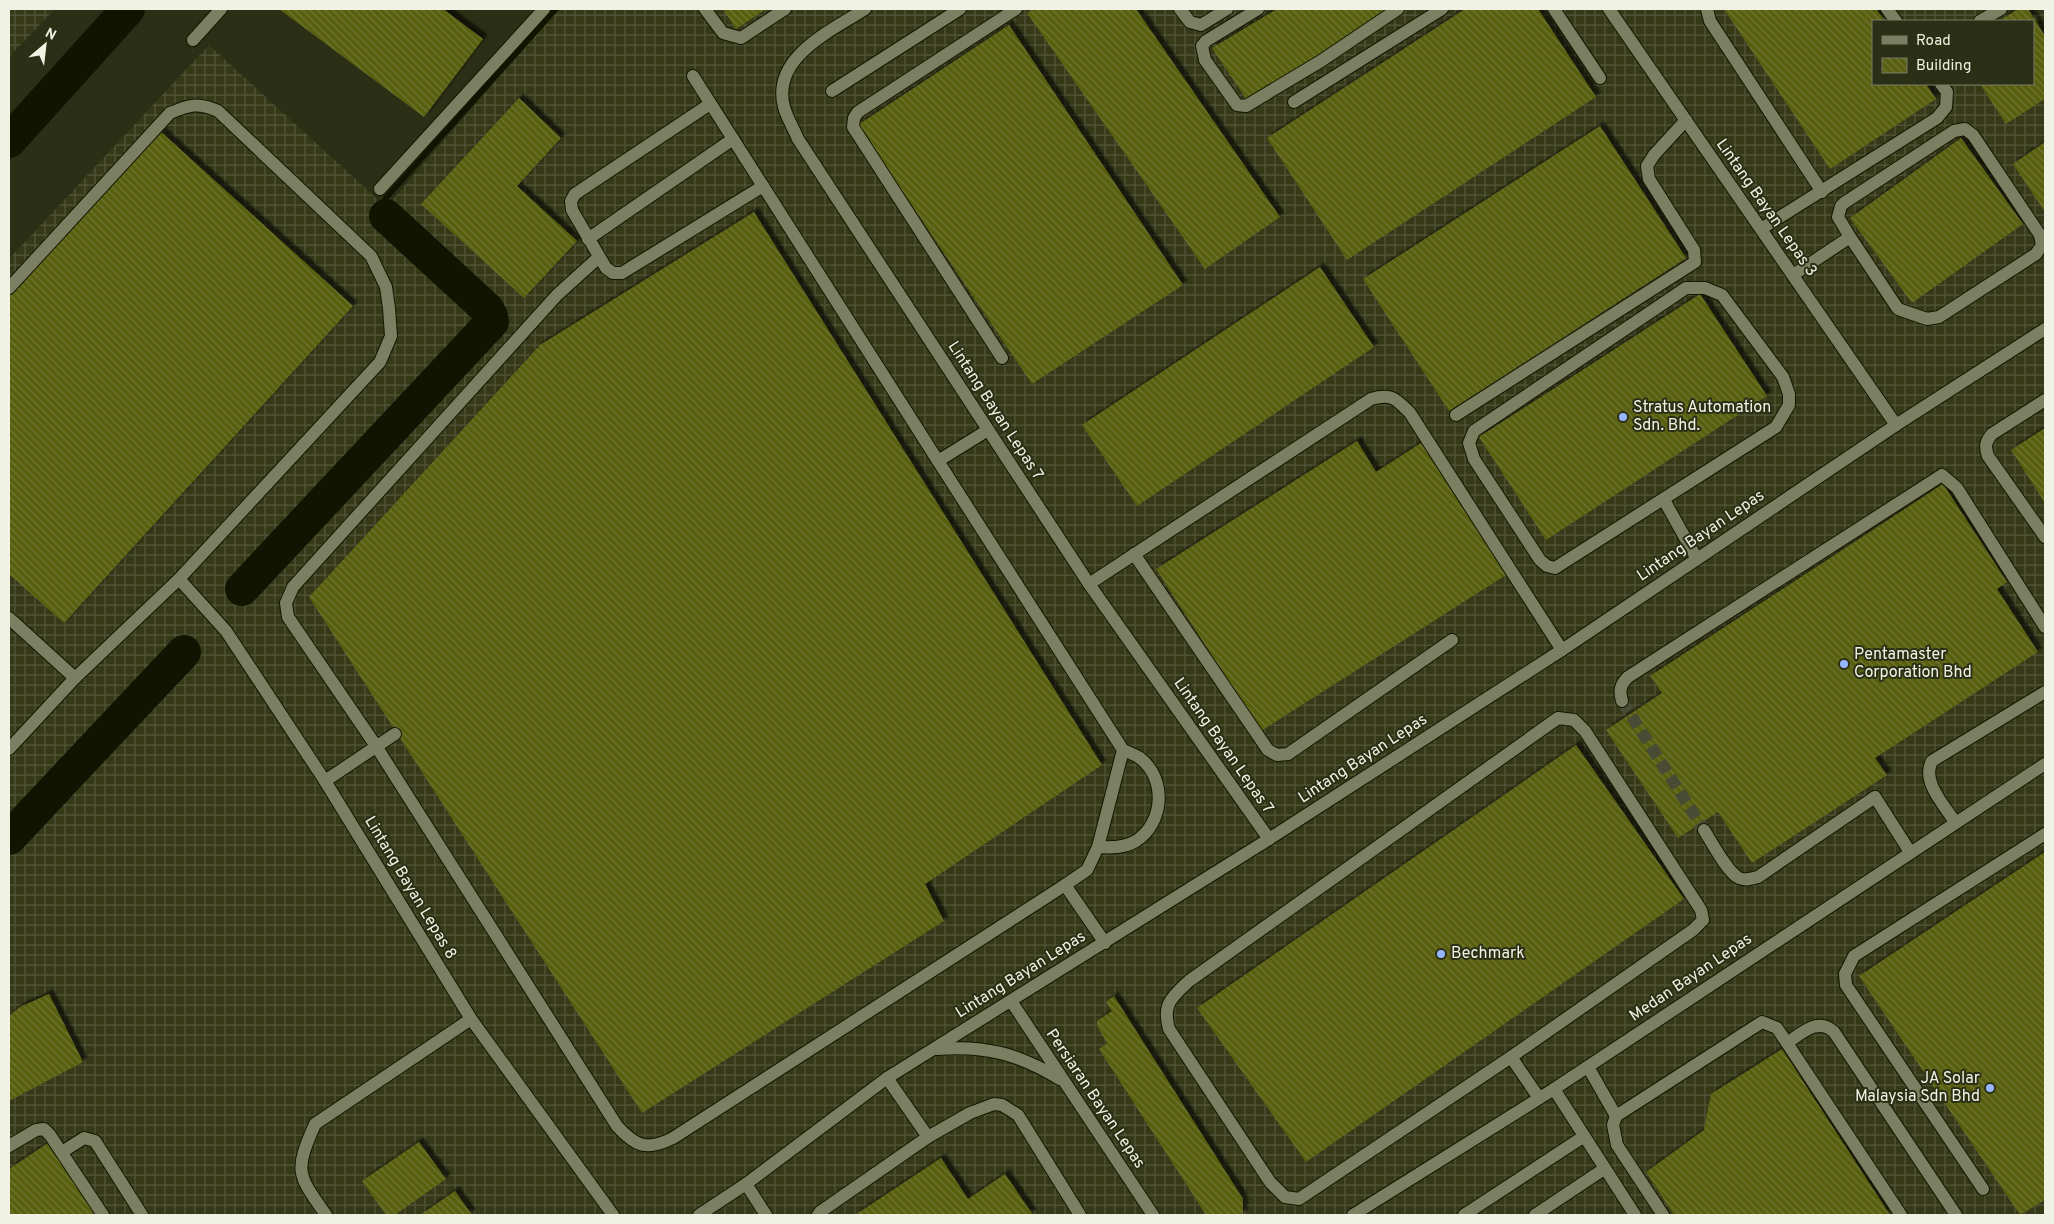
<svg xmlns="http://www.w3.org/2000/svg" width="2054" height="1224" font-family="Overpass,sans-serif">
  <style>
    .industrial { fill: url(#industrial-grid); fill-rule: evenodd }
    .lines { fill: none; stroke-linecap: round; stroke-linejoin: round }
    .stream { stroke: #111400; stroke-width: 5.5 }
    .river { stroke: #111400; stroke-width: 34 }
    .building { fill: url(#building-back-hatch); filter: url(#shadow) }
    .minor-tunnel { stroke: #494c34; stroke-width: 12; stroke-dasharray: 12 6; stroke-linecap: butt }
    .minor-casing { stroke: #141701; stroke-width: 14 }
    .minor { stroke: #7c8063; stroke-width: 12 }
    .poi-dot { fill: #96b6fd; stroke: #2b2f15; stroke-width: 2 }
    .labels { text-anchor: middle; dominant-baseline: central; stroke-width: 4; stroke-linejoin: round; paint-order: stroke }
    .street-label { font-size: 16px; fill: #f0f3e3; stroke: #2b2f15 }
    .poi-label { font-size: 16px; fill: #f0f3e3; stroke: #2b2f15; text-anchor: start }
  </style>
  <defs>
    <pattern id="industrial-grid" width="8" height="8" patternUnits="userSpaceOnUse" patternTransform="scale(1.25)"><rect width="8" height="8" fill="#353918"/><path d="M0 4h8M4 0v8" fill="none" stroke="#535639"/></pattern>
    <pattern id="building-back-hatch" width="6" height="6" patternUnits="userSpaceOnUse" patternTransform="scale(1.25)"><rect width="6" height="6" fill="#585f11"/><path d="M-1 5l2 2M0 0l6 6M5-1l2 2" fill="none" stroke="#707634"/></pattern>
    <filter id="shadow"><feDropShadow dx="4.5" dy="-4.5" stdDeviation="1" flood-color="#0009"/></filter>
  </defs>
  <rect width="100%" height="100%" fill="#2b2f15"/>
  <g class="industrial">
    <polygon points="9,9 55,9 9,57"/>
    <path d="M558 9H2045V1215H9V259L209 45 386 207ZM1873 21H2033V84H1873Z"/>
  </g>
  <g class="lines">
    <polyline class="stream" points="386,216 382,209 385,199 556,9"/>
    <g class="river">
      <polyline points="9,141 128,9"/>
      <polyline points="242,589 492,322 491,316 487,309 386,216"/>
      <polyline points="9,838 184,652"/>
    </g>
  </g>
  <g class="building">
    <polygon points="279,9 443,9 483,39 424,117"/>
    <polygon points="723,9 766,9 736,29"/>
    <polygon points="1033,9 1136,9 1280,217 1205,269 1027,13"/>
    <polygon points="1277,9 1399,9 1247,100 1212,48"/>
    <polygon points="1465,9 1538,9 1596,97 1347,260 1267,138"/>
    <polygon points="1724,9 1876,9 1885,21 1873,21 1873,84 1926,84 1936,99 1830,169"/>
    <polygon points="2018,9 2028,9 2045,36 2045,99 2006,124 1980,84 2033,84 2033,21 1999,21"/>
    <polygon points="1009,25 1183,285 1032,384 858,125"/>
    <polygon points="519,98 561,138 517,186 577,241 524,298 421,204"/>
    <polygon points="1600,126 1686,258 1449,411 1363,279"/>
    <polygon points="160,131 353,306 64,623 9,574 9,297"/>
    <polygon points="1961,138 2023,224 1912,303 1850,218"/>
    <polygon points="2045,142 2045,212 2013,164"/>
    <polygon points="754,212 1102,765 925,884 944,921 642,1113 309,597 540,345"/>
    <polygon points="1320,267 1374,347 1137,506 1082,425"/>
    <polygon points="1700,294 1767,396 1546,540 1479,437"/>
    <polygon points="2045,428 2045,503 2011,450"/>
    <polygon points="1357,441 1376,472 1421,443 1506,575 1261,731 1156,569"/>
    <polygon points="1943,484 2007,582 1997,589 2038,652 1875,758 1887,775 1752,863 1718,812 1678,838 1606,730 1662,693 1650,676"/>
    <polygon points="1576,745 1684,899 1306,1162 1197,1008"/>
    <polygon points="2045,852 2045,1200 2020,1215 1859,976"/>
    <polygon points="49,994 83,1062 9,1101 9,1016 20,1007"/>
    <polygon points="1114,996 1243,1199 1243,1215 1206,1215 1099,1049 1107,1043 1097,1026 1097,1021 1112,1011 1106,1002"/>
    <polygon points="1782,1049 1890,1215 1674,1215 1646,1172 1704,1130 1711,1094"/>
    <polygon points="419,1142 446,1179 395,1215 386,1215 362,1181"/>
    <polygon points="48,1143 97,1215 9,1215 9,1169"/>
    <polygon points="941,1158 968,1199 1005,1174 1033,1215 855,1215"/>
    <polygon points="455,1191 472,1215 420,1215"/>
  </g>
  <g class="lines">
    <polyline class="minor-tunnel" points="1622,701 1704,830"/>
    <g class="minor-casing">
      <g id="minor">
        <polyline points="705,9 723,33 741,38 785,9"/>
        <path d="M865 9C831 31 771 57 784 107 787 118 794 129 798 139L1089 584 1269 839"/>
        <polyline points="1180,9 1190,22 1201,25 1227,9"/>
        <polyline points="1258,9 1206,41 1202,46 1205,60 1237,105 1246,106 1321,61 1398,9"/>
        <polyline points="1554,9 1600,78"/>
        <polyline points="1609,9 1896,425"/>
        <polyline points="1707,9 1710,21 1822,192"/>
        <polyline points="1887,9 1896,21"/>
        <polyline points="1980,21 2001,9"/>
        <polyline points="193,40 221,9"/>
        <polyline points="693,76 938,461 988,430"/>
        <polyline points="832,91 960,9"/>
        <polyline points="1294,102 1442,9"/>
        <polyline points="710,104 575,194 571,201 572,210 606,268 613,273 622,273 763,186"/>
        <polyline points="380,189 544,9"/>
        <polyline points="1761,229 1937,118 1946,107 1947,92 1941,84"/>
        <polyline points="588,239 733,139"/>
        <path d="M599 257 557 295 293 587 286 603 288 617 376 746 617 1126C636 1147 647 1151 673 1138L1065 885"/>
        <polyline points="1793,275 1850,237 1898,309 1927,319 1939,317 2036,254 2042,245 2040,235 1973,135 1965,129 1954,131 1844,203 1841,206 1838,217 1850,237"/>
        <path d="M9 288 170 113C189 105 198 102 218 111L371 256 386 287 389 308 391 336 380 362 179 579 75 678 9 749"/>
        <polygon points="1686,288 1705,288 1722,295 1783,377 1789,394 1789,405 1776,427 1555,568 1547,566 1540,560 1474,459 1469,443 1474,431"/>
        <polyline points="1002,358 853,127 854,118 858,112 1016,9"/>
        <path d="M2045 400 1992 434C1985 442 1985 447 1988 456L2045 537"/>
        <polyline points="1456,415 1695,262 1694,250 1649,179 1647,166 1654,155 1686,120"/>
        <polyline points="938,461 1123,750 1098,847 1087,870 1065,885 1105,943"/>
        <polyline points="1664,500 1697,559"/>
        <polyline points="1134,554 1268,750 1277,755 1288,754 1452,640"/>
        <polyline points="179,579 226,631 325,781 471,1019 613,1215"/>
        <path d="M1089 584 1371 399C1392 393 1396 399 1410 413L1562 650"/>
        <polyline points="9,618 75,678"/>
        <path d="M1622 701C1619 691 1620 685 1628 677L1942 475 1957 488 2045 627"/>
        <path d="M1558 718 1574 720 1585 731 1701 910 1703 920 1693 930 1511 1057 1299 1199 1285 1197 1270 1182 1169 1029C1162 1004 1172 997 1189 981Z"/>
        <polyline points="325,781 395,734"/>
        <path d="M1955 822C1944 805 1921 781 1932 761L2045 692"/>
        <path d="M1704 830C1711 841 1727 872 1739 878 1745 881 1751 879 1758 877L1875 797 1910 852"/>
        <path d="M1098 847C1111 848 1124 848 1136 841 1164 823 1167 779 1140 758 1135 755 1128 752 1123 750"/>
        <polyline points="1011,1001 1153,1215"/>
        <path d="M1787 1043C1802 1033 1818 1017 1834 1032L1956 1215"/>
        <path d="M937 1049C986 1045 1018 1054 1060 1079"/>
        <polyline points="1511,1057 1539,1098"/>
        <polyline points="1588,1067 1616,1116"/>
        <polyline points="887,1078 928,1137"/>
        <polyline points="1554,1089 1635,1215"/>
        <polyline points="9,1146 36,1130 44,1129 50,1135 103,1215"/>
        <polyline points="62,1152 84,1138 95,1141 142,1215"/>
        <polyline points="746,1184 766,1215"/>
        <polyline points="1983,1189 1846,985 1845,974 1854,956 2045,834"/>
        <path d="M326 1215C297 1174 294 1172 315 1124L471 1019"/>
        <polyline points="699,1215 746,1184 887,1078 1269,839 1562,650 1896,425 2045,329"/>
        <polyline points="818,1215 820,1212 928,1137 970,1113 994,1104 1002,1105 1018,1115 1080,1215"/>
        <polyline points="1353,1215 1554,1089 2045,764"/>
        <polyline points="1464,1215 1583,1137"/>
        <polyline points="1535,1215 1604,1169"/>
        <polyline points="1663,1215 1617,1145 1613,1125 1616,1116 1762,1022 1777,1028 1901,1215"/>
      </g>
    </g>
    <use href="#minor" class="minor"/>
  </g>
  <g class="poi-dot">
    <circle cx="1623" cy="417" r="5"/>
    <circle cx="1844" cy="664" r="5"/>
    <circle cx="1441" cy="954" r="5"/>
    <circle cx="1990" cy="1088" r="5"/>
  </g>
  <g class="labels">
    <g class="street-label">
      <text transform="translate(1766 208) rotate(55)">Lintang Bayan Lepas 3</text>
      <text transform="translate(995 411) rotate(57)">Lintang Bayan Lepas 7</text>
      <text transform="translate(1701 536) rotate(-34)">Lintang Bayan Lepas</text>
      <text transform="translate(1223 746) rotate(55)">Lintang Bayan Lepas 7</text>
      <text transform="translate(1363 759) rotate(-33)">Lintang Bayan Lepas</text>
      <text transform="translate(410 888) rotate(59)">Lintang Bayan Lepas 8</text>
      <text transform="translate(1021 975) rotate(-32)">Lintang Bayan Lepas</text>
      <text transform="translate(1691 978) rotate(-34)">Medan Bayan Lepas</text>
      <text transform="translate(1095 1099) rotate(56)">Persiaran Bayan Lepas</text>
    </g>
    <g class="poi-label">
      <text x="1633" y="408">Stratus Automation<tspan x="1633" dy="18">Sdn. Bhd.</tspan></text>
      <text x="1854" y="655">Pentamaster<tspan x="1854" dy="18">Corporation Bhd</tspan></text>
      <text x="1451" y="954">Bechmark</text>
      <text x="1980" y="1079" text-anchor="end">JA Solar<tspan x="1980" dy="18">Malaysia Sdn Bhd</tspan></text>
    </g>
  </g>
  <rect width="2054" height="1224" fill="none" stroke="#f0f3e3" stroke-width="20"/>
  <rect x="1872" y="20" width="162" height="65" fill="#2b2f15" stroke="#7a7d67"/>
  <rect x="1882" y="36" width="25" height="8" fill="#7c8063" stroke="#7a7d67"/>
  <text x="1916" y="45" font-size="15" fill="#f0f3e3">Road</text>
  <rect x="1882" y="58" width="25" height="15" fill="url(#building-back-hatch)" stroke="#7a7d67"/>
  <text x="1916" y="70" font-size="15" fill="#f0f3e3">Building</text>
  <g transform="translate(45 45) rotate(28)" stroke="#2b2f15" stroke-width="4" paint-order="stroke">
  <path d="M0-4L9 19L0 12L-9 19Z" fill="#f0f3e3"/>
  <text y="-8" font-size="14" font-weight="bold" text-anchor="middle" fill="#f0f3e3">N</text>
  </g>
</svg>
